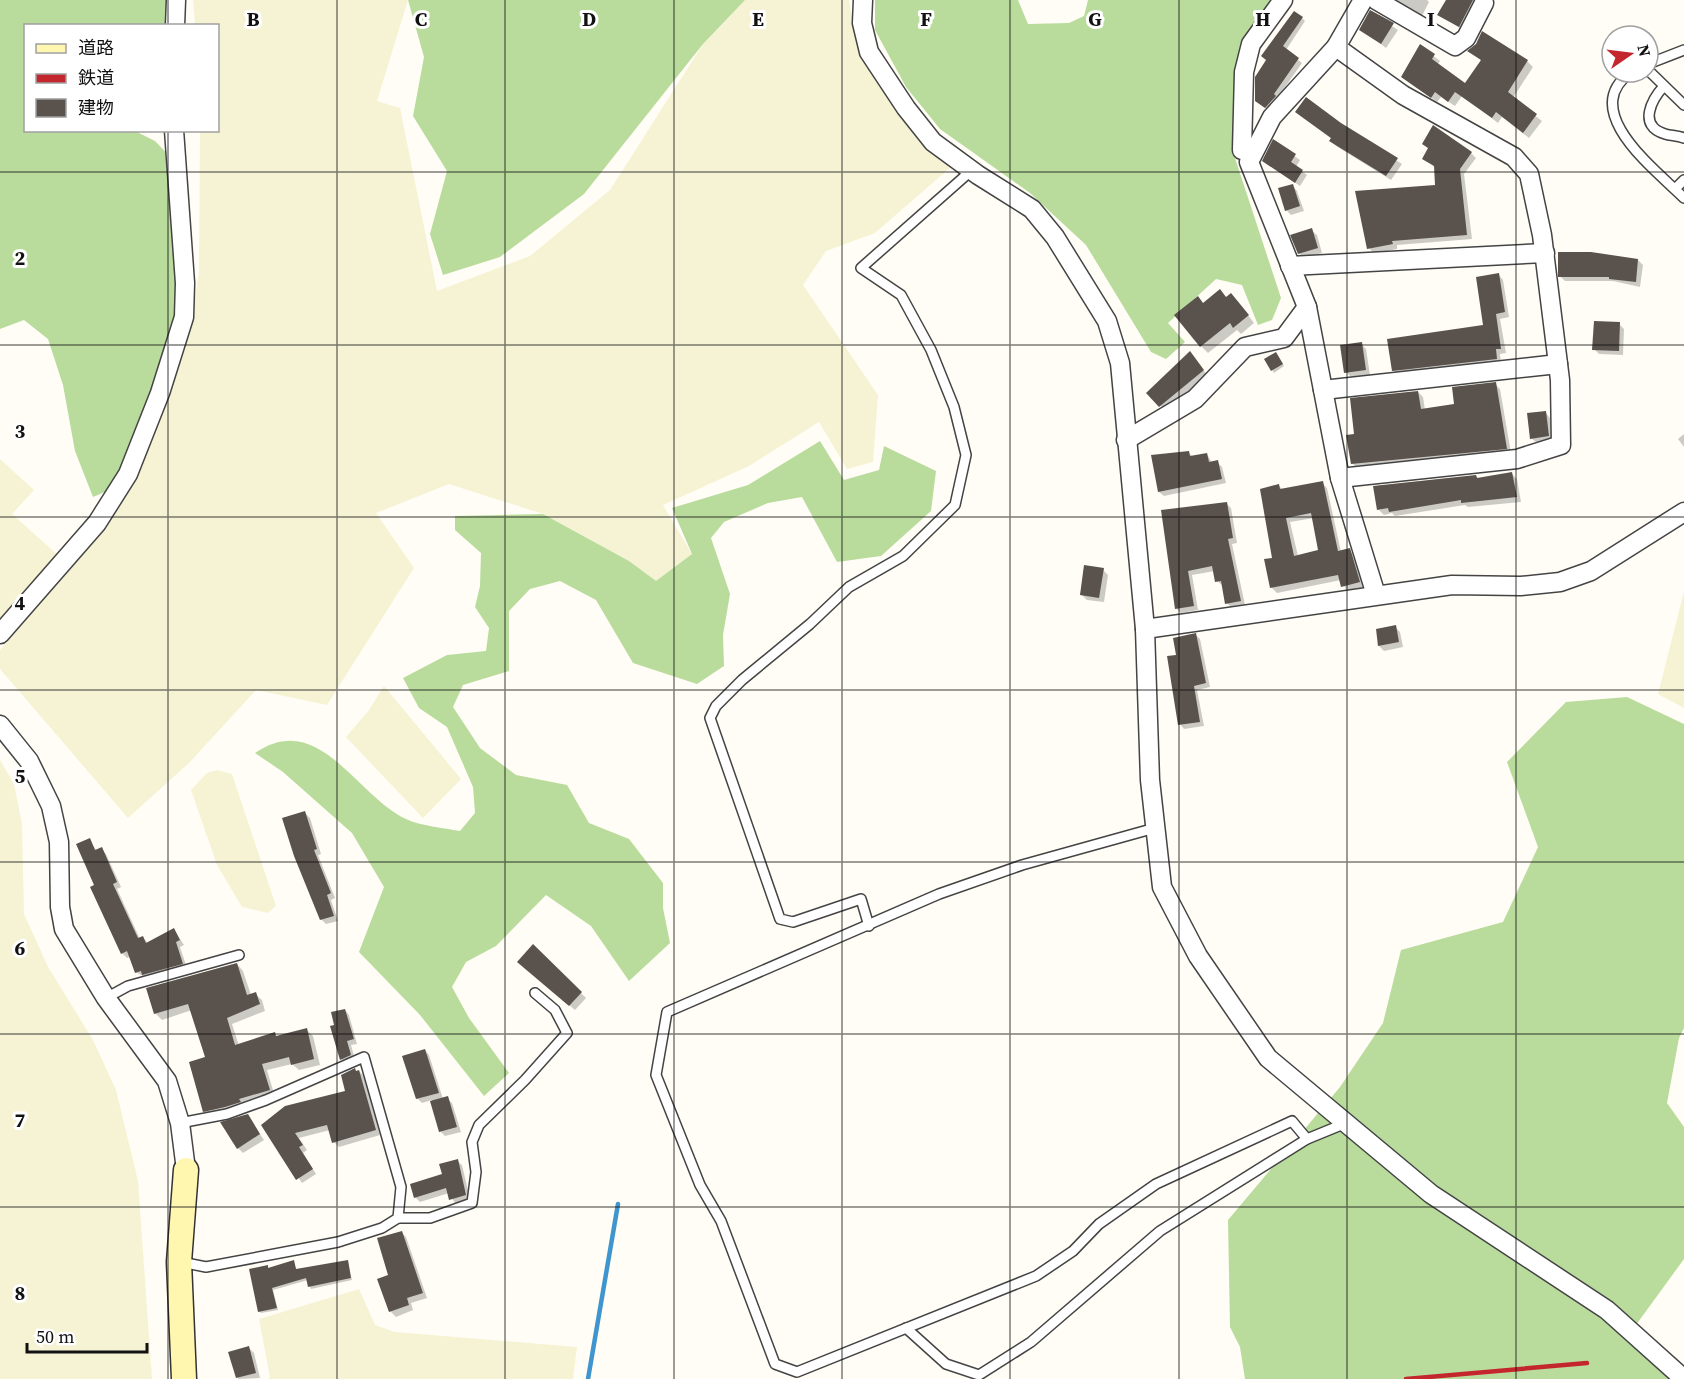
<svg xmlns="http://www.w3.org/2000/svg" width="1684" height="1379" font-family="'Source Serif 4','Noto Sans JP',serif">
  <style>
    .farmland { fill: #f6f3d4 }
    .forest { fill: #b9dc9c }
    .shadow { fill: #0003; fill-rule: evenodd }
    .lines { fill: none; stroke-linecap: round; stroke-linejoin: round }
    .stream { stroke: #3f96cf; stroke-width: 4.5 }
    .building { fill: #5a524d; fill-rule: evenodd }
    .lane-casing { stroke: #444; stroke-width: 12 }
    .street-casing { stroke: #444; stroke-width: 21 }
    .secondary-casing { stroke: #333; stroke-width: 27 }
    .lane { stroke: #fff; stroke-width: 9 }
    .street { stroke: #fff; stroke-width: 18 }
    .secondary { stroke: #fff6b0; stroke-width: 24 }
    .rail { stroke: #c4262e; stroke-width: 4.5 }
    .grid { fill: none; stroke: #111; stroke-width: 1.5; stroke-opacity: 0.55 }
    .grid-label { font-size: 20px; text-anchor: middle; font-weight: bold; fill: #111; stroke: #fff; stroke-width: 6; stroke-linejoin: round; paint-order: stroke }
  </style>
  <rect width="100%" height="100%" fill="#fffdf5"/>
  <g class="farmland">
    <polygon points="193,0 408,0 377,101 400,108 437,291 530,256 610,190 703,44 745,0 849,0 854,29 874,79 921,144 951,167 875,233 826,251 803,285 878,395 873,462 847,469 819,422 749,466 663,505 692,554 655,582 629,561 543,514 449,484 376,513 414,568 327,705 256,690 189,763 128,818 0,669 0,650 106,521 191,322 199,273 200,131 218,130 218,26 195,25"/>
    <polygon points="0,459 34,490 12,514 61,558 0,626"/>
    <polygon points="1684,591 1684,708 1658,694"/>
    <polygon points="384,686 461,779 423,818 346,737 369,710"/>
    <polygon points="0,760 14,784 22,824 24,914 48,967 93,1040 116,1090 138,1181 152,1379 0,1379"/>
    <polygon points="217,770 232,774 276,906 268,913 242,907 217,865 191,790 207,773"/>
    <polygon points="359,1289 375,1325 395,1332 577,1347 573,1379 268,1379 270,1377 259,1319"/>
  </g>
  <g class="forest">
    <polygon points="0,0 172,0 168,25 26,26 26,130 135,131 155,141 180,167 178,312 156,390 114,488 93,497 75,451 63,385 48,339 24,320 0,329"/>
    <polygon points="408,0 745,0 703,44 584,194 500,257 443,275 430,234 447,171 413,116 424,57"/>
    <polygon points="875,0 1018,0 1028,24 1069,23 1084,16 1088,0 1271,0 1240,45 1234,155 1281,298 1272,320 1258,325 1242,285 1216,279 1168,323 1185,342 1166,359 1151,352 1086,245 1030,193 940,129 906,87 875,30"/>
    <path d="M820 441 844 480 879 470 884 446 936 471 931 511 881 556 837 562 802 497 768 503 724 522 711 538 730 594 723 635 724 666 697 684 633 663 596 600 560 581 530 589 509 611V671L463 685 453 707 480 748 516 775 567 785 589 823 629 839 663 883V908L670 943 629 981 591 926 546 895 496 946 466 962 452 987 469 1018 509 1073 484 1096 420 1015 359 952 384 887 352 833 283 772 255 753C319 709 355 795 406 819 421 826 444 828 460 831L475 813 473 787 447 727 419 708 403 678 447 655 486 651 489 628 475 607 480 586 481 553 455 530V516L543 514 629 561 656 581 692 554 672 508 748 485Z"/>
    <polygon points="1627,697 1684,724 1684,1028 1679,1038 1667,1103 1684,1127 1684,1259 1625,1340 1674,1379 1245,1379 1240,1347 1230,1327 1228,1220 1340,1087 1383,1023 1401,950 1503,922 1538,847 1507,762 1566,702"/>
  </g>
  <g class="shadow">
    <polygon points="1395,0 1427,0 1429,2 1422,16"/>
    <polygon points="1448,0 1483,0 1464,31 1439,14"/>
    <polygon points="1371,12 1398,30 1386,48 1361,29"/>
    <polygon points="1302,18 1305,21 1286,50 1302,63 1269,110 1260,104 1257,77"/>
    <polygon points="1421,46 1440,61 1438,64 1465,85 1482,61 1470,51 1527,61 1533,67 1513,98 1542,121 1529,138 1502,117 1498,123 1462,96 1455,106 1441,97 1437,102 1403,76"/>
    <polygon points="1302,117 1340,124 1402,164 1391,180 1336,146 1331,141 1332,139"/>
    <polygon points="1274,141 1300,160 1296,167 1307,175 1300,186 1264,161"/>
    <polygon points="1471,153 1476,158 1464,174 1472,239 1397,245 1397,249 1374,253 1369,248 1436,186 1436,168 1424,158"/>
    <polygon points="1292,185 1297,191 1304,211 1291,215 1286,210"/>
    <polygon points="1311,230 1317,235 1322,253 1304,258 1299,253"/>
    <polygon points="1638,260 1643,265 1640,287 1613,281 1565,281 1560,276"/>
    <polygon points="1498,274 1503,280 1509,317 1500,319 1506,353 1500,354 1501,364 1398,375 1393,370 1485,327"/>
    <polygon points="1227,298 1238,302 1254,323 1241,334 1237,330 1208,353 1201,346 1204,304"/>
    <polygon points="1619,324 1624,329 1623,355 1599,354 1594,349"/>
    <polygon points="1361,344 1366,349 1370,375 1351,377 1346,372"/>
    <polygon points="1190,353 1208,376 1166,411 1148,393"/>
    <polygon points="1278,356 1284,366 1274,373 1266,360"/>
    <polygon points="1495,384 1500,389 1511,453 1358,469 1353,464 1355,435 1418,392 1423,397 1425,410 1456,406"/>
    <polygon points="1545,412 1550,418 1553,441 1537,443 1531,438"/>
    <polygon points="1684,434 1684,447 1678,439"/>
    <polygon points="1188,452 1193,457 1207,454 1212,463 1217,462 1222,467 1226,483 1164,496 1159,492"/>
    <polygon points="1512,474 1517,479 1521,502 1468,507 1465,505 1395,516 1392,513 1384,515 1379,510 1476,476 1479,479"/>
    <path d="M1322 483 1327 488 1341 552 1349 550 1354 555 1364 587 1347 591 1341 580 1277 593 1272 588 1279 486 1283 490ZM1314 518 1320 551 1298 556 1290 522Z"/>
    <polygon points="1226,503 1231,508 1237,543 1232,544 1245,605 1232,608 1227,603 1223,586 1217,581 1215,571 1192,575 1198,610 1181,613 1176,608 1162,511"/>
    <polygon points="1103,570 1108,575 1104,602 1087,600 1082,595"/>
    <polygon points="1395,627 1400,632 1403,647 1384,651 1379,646"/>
    <polygon points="1196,635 1200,639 1210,687 1197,690 1204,726 1184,729 1180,724 1178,656"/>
    <polygon points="305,813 310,818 321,854 318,855 335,898 331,900 338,921 326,924 321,919"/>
    <polygon points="89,840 97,851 101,849 106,854 121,887 117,889 140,939 143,938 149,944 174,930 184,945 180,947 187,968 148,979 136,972 130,957 127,958 122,953 96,886"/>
    <polygon points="533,946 586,998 575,1010 524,967"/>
    <polygon points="237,964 243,971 251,995 255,994 262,1000 265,1011 232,1024 239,1046 274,1034 278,1037 307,1030 313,1036 320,1065 299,1070 292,1064 267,1070 275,1097 211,1118 204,1111 207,1058 192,1010 162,1020 155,1013"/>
    <polygon points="345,1010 349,1015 357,1044 351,1045 355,1060 346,1064 342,1059 336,1026"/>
    <polygon points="425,1050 429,1055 443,1099 447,1098 452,1103 461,1132 445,1136 440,1131 432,1100 422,1103 417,1098"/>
    <polygon points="359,1071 364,1076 380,1135 339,1147 334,1142 330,1130 299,1138 307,1150 303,1153 316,1174 302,1183 263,1125 347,1092"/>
    <polygon points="247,1115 264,1140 243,1153 238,1148"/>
    <polygon points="457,1161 462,1165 470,1199 455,1203 449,1193 420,1202 416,1198 412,1185 444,1175"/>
    <polygon points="401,1232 406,1237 427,1298 411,1303 413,1310 396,1317 391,1312 379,1280 390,1276"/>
    <polygon points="293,1262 297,1270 348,1262 352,1280 311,1289 308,1280 273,1290 278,1310 261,1313 259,1311 267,1266 270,1269"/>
    <polygon points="248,1347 254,1353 260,1378 238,1379"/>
  </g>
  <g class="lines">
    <polyline class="stream" points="588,1379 618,1204"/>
  </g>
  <g class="building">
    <polygon points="1446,0 1473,0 1459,27 1437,15"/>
    <polygon points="1370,10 1394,23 1381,44 1359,30"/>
    <polygon points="1294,11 1303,17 1283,46 1299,58 1274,94 1276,96 1265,108 1255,101 1255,77 1266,60 1261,56"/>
    <polygon points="1482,31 1528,60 1508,92 1537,114 1523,133 1496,112 1492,118 1455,92 1448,102 1435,92 1431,98 1401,77 1420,44 1435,54 1432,59 1465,83 1481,60 1467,51 1476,44"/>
    <polygon points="1306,97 1341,123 1398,158 1386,176 1329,141 1331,138 1295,112"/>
    <polygon points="1433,125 1472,152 1460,169 1467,235 1392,241 1393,244 1367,249 1355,191 1435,185 1434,166 1422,159 1428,148 1422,144"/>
    <polygon points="1273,139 1296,154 1291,162 1303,170 1295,183 1262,161"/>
    <polygon points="1293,184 1300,206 1285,211 1278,188"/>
    <polygon points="1312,228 1318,248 1298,254 1290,235"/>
    <polygon points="1558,252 1591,252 1638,259 1636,282 1609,279 1609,277 1558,277"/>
    <polygon points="1499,273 1505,312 1496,314 1501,349 1496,349 1497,359 1392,371 1387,339 1483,325 1476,277"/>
    <polygon points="1220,289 1226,297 1231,293 1249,315 1233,328 1230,323 1200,347 1174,315 1198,296 1203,303"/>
    <polygon points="1594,321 1620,322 1619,351 1592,350"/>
    <polygon points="1362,342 1366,370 1344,373 1340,345"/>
    <polygon points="1190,351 1204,370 1159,407 1146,393"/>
    <polygon points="1276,352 1283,364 1271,371 1264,359"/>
    <polygon points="1496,382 1507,449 1351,464 1346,435 1354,434 1350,398 1418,391 1421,409 1454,404 1452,387"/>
    <polygon points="1546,411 1549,436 1530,439 1527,413"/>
    <polygon points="1189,451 1190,456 1207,453 1209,462 1218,460 1222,479 1158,492 1151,455"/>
    <polygon points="1512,472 1517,497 1461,503 1461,500 1389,512 1388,508 1377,510 1373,486 1476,475 1477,478"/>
    <path d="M1323 481 1338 551 1350 548 1360 582 1341 587 1338 575 1270 588 1264 559 1272 558 1260 489 1279 484 1280 489ZM1311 513 1318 550 1294 556 1286 518Z"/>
    <polygon points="1227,502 1233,538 1228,539 1241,601 1225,604 1221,581 1215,582 1212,566 1188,571 1194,606 1175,609 1161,510"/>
    <polygon points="1084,565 1104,568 1099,598 1080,595"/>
    <polygon points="1396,625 1399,642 1378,646 1376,629"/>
    <polygon points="1196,633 1206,683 1194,686 1200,722 1178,725 1167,656 1176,655 1173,638"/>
    <polygon points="305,811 317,849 314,850 331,893 327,895 334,916 320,920 294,856 282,818"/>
    <polygon points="90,838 95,850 102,847 117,882 113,884 138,938 143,936 146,943 174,928 180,940 176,942 183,964 142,975 141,971 135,973 127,951 121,954 90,887 94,885 76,844"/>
    <polygon points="533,944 582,992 569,1006 517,962"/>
    <polygon points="237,963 247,995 256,992 260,1004 227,1018 235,1045 275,1032 276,1036 307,1028 314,1059 291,1065 289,1057 262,1064 270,1090 239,1099 241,1102 225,1107 203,1112 189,1062 205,1057 188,1004 154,1014 146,988"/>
    <polygon points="345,1009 354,1039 347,1041 351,1055 340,1060 330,1026 334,1025 331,1012"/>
    <polygon points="425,1049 439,1093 416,1099 402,1056"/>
    <polygon points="355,1068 356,1071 359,1070 376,1130 332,1143 327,1125 295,1133 303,1145 299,1147 313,1169 296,1180 261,1125 285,1106 345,1091 341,1075"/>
    <polygon points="448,1096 457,1127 439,1132 430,1101"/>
    <polygon points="248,1114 260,1134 237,1149 220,1122"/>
    <polygon points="458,1159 466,1195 449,1200 446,1188 414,1198 410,1184 442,1174 439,1164"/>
    <polygon points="402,1231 423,1293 407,1298 409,1305 389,1312 377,1279 388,1275 377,1238"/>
    <polygon points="294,1260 296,1269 348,1260 351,1278 308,1287 306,1278 272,1288 277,1308 258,1312 249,1269 268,1265 268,1268"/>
    <polygon points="249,1346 256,1373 236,1378 228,1352"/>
  </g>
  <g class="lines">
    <g class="lane-casing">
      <g id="lane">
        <polyline points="1648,64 1684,50"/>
        <polyline points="1648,70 1684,105"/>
        <path d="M1631 72C1577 111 1656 170 1684 198"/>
        <path d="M1664 86C1652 99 1637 126 1665 134 1671 136 1677 135 1684 138"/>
        <polyline points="1675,189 1684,180"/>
        <polyline points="1155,828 1022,865 939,894 667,1012 656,1075 700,1185 721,1221 775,1364 797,1372 1036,1276 1073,1251 1099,1224 1156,1184 1292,1121 1307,1139"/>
        <polyline points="869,926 861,899 793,922 780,919 710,718 716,706 742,680 810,624 849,587 903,556 955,505 966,455 954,407 931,350 901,295 861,268 972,170"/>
        <polyline points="106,998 128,986 239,955"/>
        <polyline points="180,1123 227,1114 266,1100 364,1057 401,1187 398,1218 382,1228 338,1242 206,1267 181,1262"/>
        <polyline points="398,1218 430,1218 472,1203 476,1172 472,1142 479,1125 525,1080 567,1033 555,1010 535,993"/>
        <polyline points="906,1328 946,1364 979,1375 1031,1342 1160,1231 1307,1139 1346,1123"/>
      </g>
    </g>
    <g class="street-casing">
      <g id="street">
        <polyline points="863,0 862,23 869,52 906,108 933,142 978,175 1032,209 1055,237 1107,321 1120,363 1145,629 1150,780 1162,887 1198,956 1268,1058 1431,1194 1607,1310 1684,1379"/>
        <polyline points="1363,0 1336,47 1272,117 1249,162 1307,307 1340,478 1376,595"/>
        <polyline points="1376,0 1455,46 1466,38 1484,3"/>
        <polyline points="175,26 176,0"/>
        <polyline points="1336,47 1403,95 1514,157 1529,174 1542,235 1560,380 1561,445 1517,459 1340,478"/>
        <polyline points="1252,153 1242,150 1244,72 1251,44 1283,0"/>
        <polyline points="1290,266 1545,253"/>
        <polyline points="1323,390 1558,364"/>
        <polyline points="1126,440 1195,399 1245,347 1284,338 1307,307"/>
        <polyline points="1145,629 1452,585 1521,586 1560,582 1591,571 1684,512"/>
        <polyline points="0,634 97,523 128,474 160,393 184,317 185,283 174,130"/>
        <polyline points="0,725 29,761 51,806 59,842 60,907 64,929 106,998 167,1081 180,1123 186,1170"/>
      </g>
    </g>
    <g class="secondary-casing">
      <polyline id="secondary" points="184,1379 179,1262 186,1170"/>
    </g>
    <use href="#lane" class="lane"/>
    <use href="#street" class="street"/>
    <use href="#secondary" class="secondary"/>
    <polyline class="rail" points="1406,1379 1587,1363"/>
  </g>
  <path class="grid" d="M168 0V26M337 0V1379M505 0V1379M674 0V1379M842 0V1379M1010 0V1379M1179 0V1379M1347 0V1379M1516 0V1379M168 130V1379M0 172H1684M0 345H1684M0 517H1684M0 690H1684M0 862H1684M0 1034H1684M0 1207H1684"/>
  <g class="grid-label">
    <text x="253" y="26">B</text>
    <text x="421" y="26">C</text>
    <text x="589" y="26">D</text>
    <text x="758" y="26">E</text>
    <text x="926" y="26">F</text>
    <text x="1095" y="26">G</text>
    <text x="1263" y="26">H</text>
    <text x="1431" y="26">I</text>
    <text x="20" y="265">2</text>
    <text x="20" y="438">3</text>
    <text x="20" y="610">4</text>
    <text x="20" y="783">5</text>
    <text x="20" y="955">6</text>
    <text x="20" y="1127">7</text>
    <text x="20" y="1300">8</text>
  </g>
  <rect x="24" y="24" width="195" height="108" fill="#ffffff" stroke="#a0a0a0" stroke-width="1.5"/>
  <rect x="36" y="44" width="30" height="9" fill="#fff6b0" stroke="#a0a0a0" stroke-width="1.5"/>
  <text x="78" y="54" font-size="18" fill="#111111">道路</text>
  <rect x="36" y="74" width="30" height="9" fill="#c4262e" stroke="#a0a0a0" stroke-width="1.5"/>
  <text x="78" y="84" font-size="18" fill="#111111">鉄道</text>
  <rect x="36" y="99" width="30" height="18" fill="#5a524d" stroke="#a0a0a0" stroke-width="1.5"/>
  <text x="78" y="114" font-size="18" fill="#111111">建物</text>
  <g transform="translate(1630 54) rotate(76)"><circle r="28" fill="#ffffff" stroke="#a0a0a0" stroke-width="1.5"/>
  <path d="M0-4.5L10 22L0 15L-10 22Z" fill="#c4262e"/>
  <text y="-9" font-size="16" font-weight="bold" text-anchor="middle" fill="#111111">N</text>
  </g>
  <path d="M27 1343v9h120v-9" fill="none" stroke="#111111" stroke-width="3"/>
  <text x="36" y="1343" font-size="18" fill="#111111" stroke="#ffffff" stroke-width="4.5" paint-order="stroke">50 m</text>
</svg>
